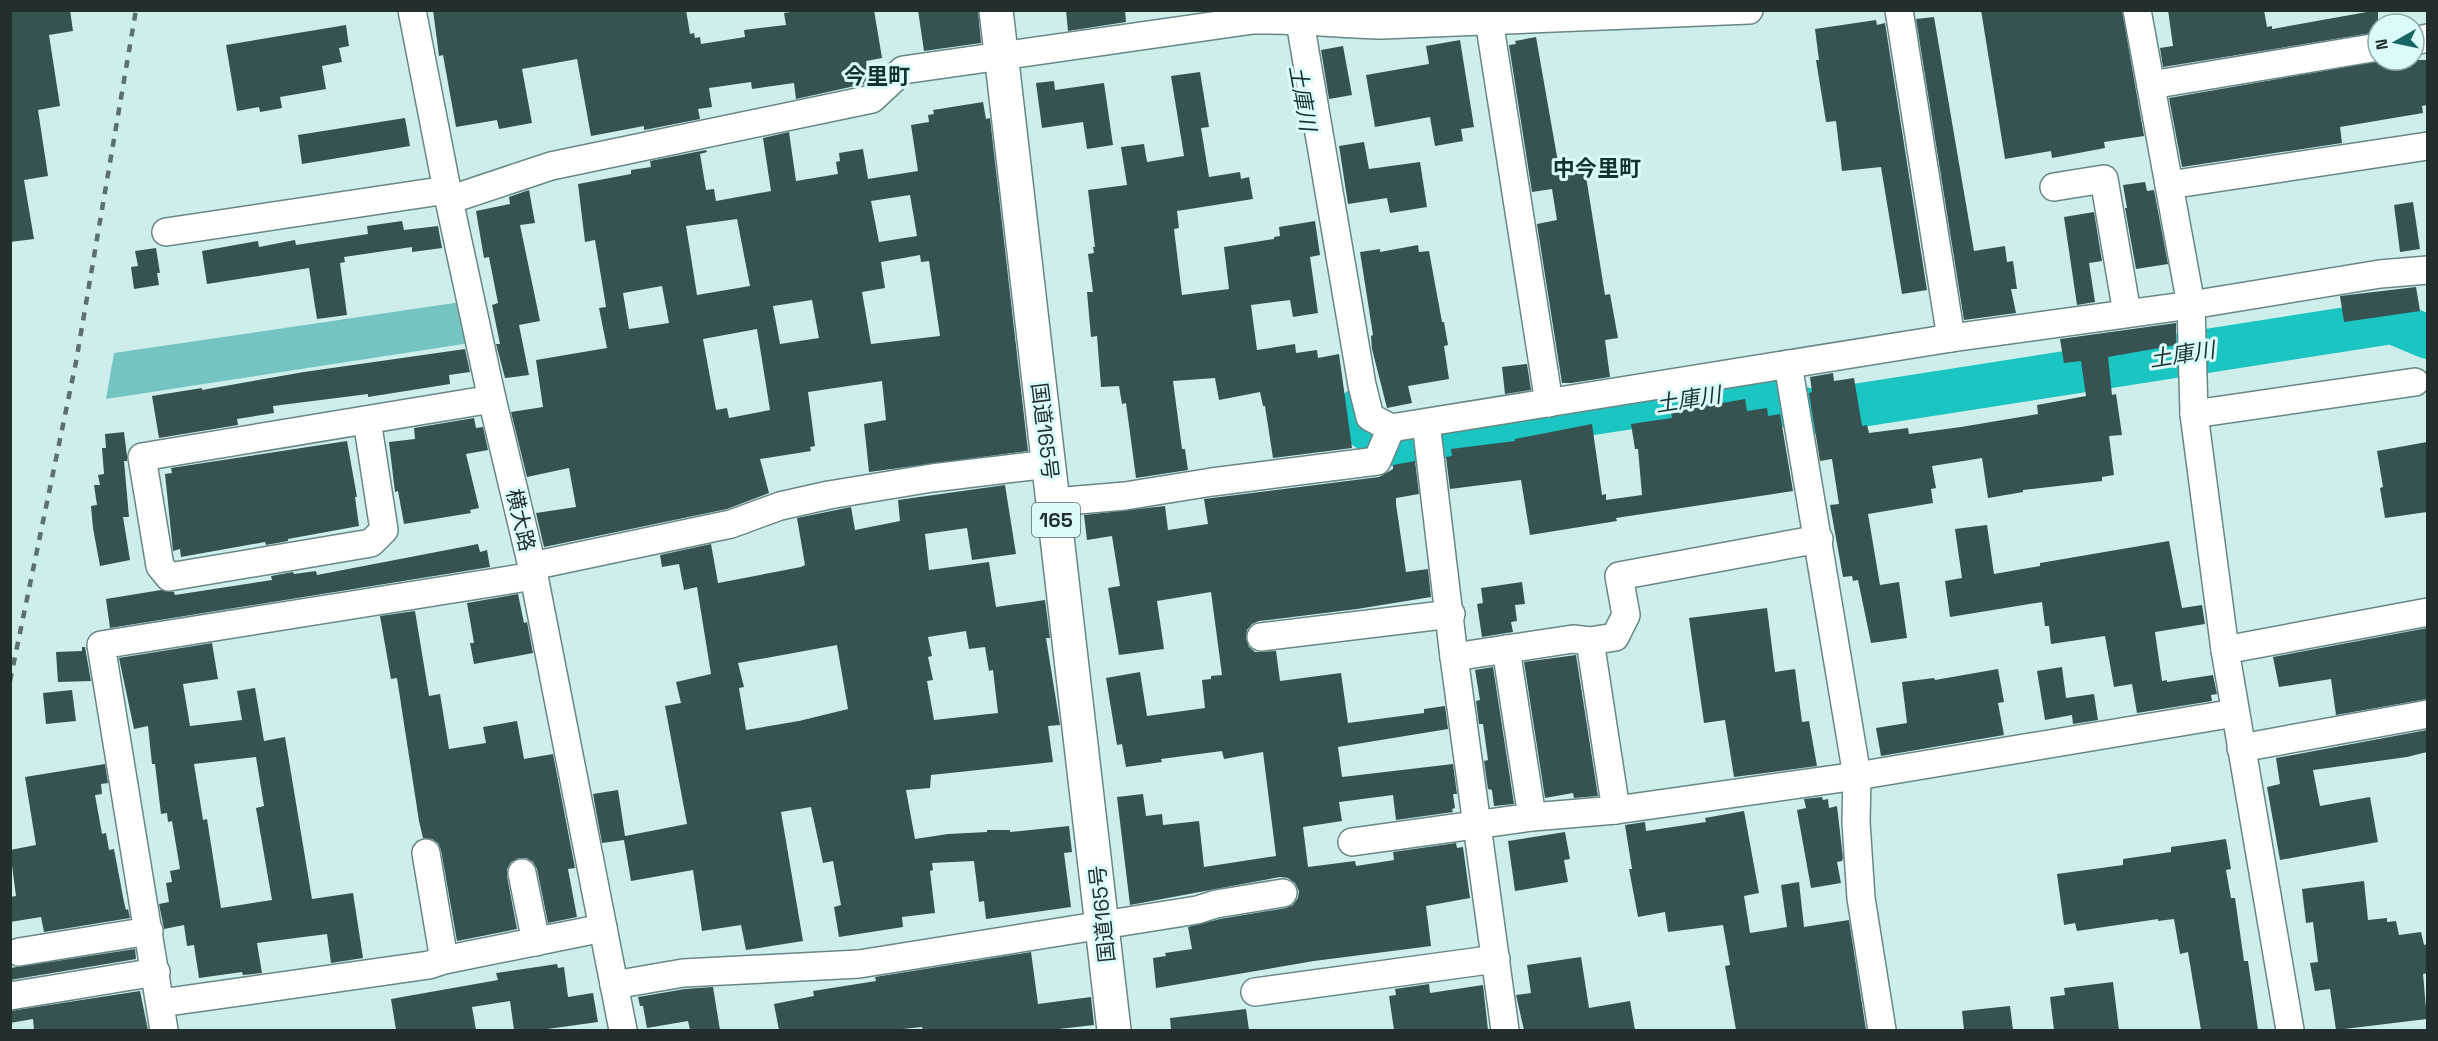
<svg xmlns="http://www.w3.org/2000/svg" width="2438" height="1041" font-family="'Space Grotesk','Noto Sans JP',sans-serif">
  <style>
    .green { fill: #74c5c2 }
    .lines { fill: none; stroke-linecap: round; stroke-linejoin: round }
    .river { stroke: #1bc5c1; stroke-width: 44 }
    .building { fill: #365251; fill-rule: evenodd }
    .minor-casing { stroke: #688684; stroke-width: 30 }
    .highway-casing { stroke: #688684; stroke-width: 36 }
    .minor { stroke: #fff; stroke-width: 27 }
    .highway { stroke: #fff; stroke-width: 33 }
    .rail { stroke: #5c706f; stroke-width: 4.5; stroke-dasharray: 8 8; stroke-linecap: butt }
    .labels { text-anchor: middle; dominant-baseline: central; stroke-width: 6; stroke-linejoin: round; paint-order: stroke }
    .shield { fill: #dbfbfa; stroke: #5a6c6b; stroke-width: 1.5 }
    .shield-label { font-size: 20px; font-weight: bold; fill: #222f2e }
    .street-label { font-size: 21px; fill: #222f2e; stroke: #dbfbfa }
    .neighbourhood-label { font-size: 22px; font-weight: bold; fill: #113433; stroke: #dbfbfa }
    .water-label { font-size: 22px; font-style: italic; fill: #183130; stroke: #dbfbfa }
  </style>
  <rect width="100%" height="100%" fill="#ceeeec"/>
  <polygon class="green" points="461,302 470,343 106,399 114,353"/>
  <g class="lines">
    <polyline class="river" points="1360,409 1365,427 1391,444 1749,389 1782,404 1816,412 2392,322 2428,337"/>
  </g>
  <g class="building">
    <polygon points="10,10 70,10 73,31 49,35 60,106 38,110 48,176 24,180 34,239 10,242"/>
    <polygon points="433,10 686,10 690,34 694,33 695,38 700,37 701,44 745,37 744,30 786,25 784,13 803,10 874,10 882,58 866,61 869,80 864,84 796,99 794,83 752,89 751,82 709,88 712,107 698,109 700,119 644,130 644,126 591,136 577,59 522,69 532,123 499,129 497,120 456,127 443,55 439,56"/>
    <polygon points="918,10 978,10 981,43 924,51"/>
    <polygon points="1066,10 1125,10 1126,22 1068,31"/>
    <polygon points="1981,10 2122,10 2144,136 2104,142 2105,148 2052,158 2051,151 2005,159"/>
    <polygon points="2168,10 2264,10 2267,27 2272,26 2272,29 2378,10 2378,32 2163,67 2160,48 2173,46"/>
    <polygon points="1934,17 1974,251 2005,246 2007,262 2013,261 2017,289 2011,289 2016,313 1964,320 1916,19"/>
    <polygon points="1876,20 1877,25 1885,23 1927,290 1902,294 1881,167 1842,171 1836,121 1826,122 1816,60 1819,60 1815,29"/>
    <polygon points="346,25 349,46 339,48 342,62 322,66 326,89 280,97 282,108 260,112 259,107 237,111 226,45"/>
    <polygon points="1536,37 1559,168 1584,164 1605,295 1610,294 1618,338 1605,340 1610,377 1571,383 1562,383 1537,224 1557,220 1552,189 1532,192 1509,45 1516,44 1515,41"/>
    <polygon points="1460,40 1474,127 1461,129 1463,141 1435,146 1430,117 1375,127 1366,75 1429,64 1426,46"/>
    <polygon points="1343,46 1352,95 1329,99 1321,50"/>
    <polygon points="2386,60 2427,60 2427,105 2422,106 2423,113 2340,127 2342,143 2182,167 2169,98"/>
    <polygon points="1200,72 1209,127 1201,128 1209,177 1240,172 1241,179 1249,177 1253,199 1177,211 1179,228 1174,229 1182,295 1229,289 1224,247 1274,239 1274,237 1280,236 1279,227 1315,221 1320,255 1310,257 1318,313 1293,317 1290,300 1251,305 1257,350 1295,344 1296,353 1317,350 1318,358 1339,354 1352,448 1273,458 1265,406 1263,406 1260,392 1219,400 1215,378 1173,381 1182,449 1185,449 1188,470 1136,478 1126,403 1122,404 1119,386 1101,387 1097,336 1091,337 1087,292 1093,292 1088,254 1094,253 1093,247 1095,247 1088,190 1127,185 1121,147 1144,144 1147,162 1184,156 1171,76"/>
    <polygon points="1054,81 1055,90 1104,83 1113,145 1087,149 1083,122 1042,128 1036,83"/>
    <path d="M983 102 986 119 990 118 1028 451 869 472 864 424 886 420 882 381 808 392 815 446 810 447 811 451 760 459 769 493 727 509 544 547 536 513 576 507 569 468 527 477 511 412 543 407 536 360 607 348 599 308 606 307 595 240 585 242 578 184 631 174V170L651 167 650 161 706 150 707 152 700 154 706 190 714 189 716 201 771 191 763 138 789 132 796 181 838 174 836 162 840 161 839 153 863 149 868 179 918 171 911 125 929 122 928 115 934 114 933 110ZM910 195 917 236 879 242 871 201ZM737 219 750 286 697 295 686 226ZM920 255 921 262 929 261 940 336 871 344 862 292 885 288 881 262ZM662 286 669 323 629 329 623 293ZM812 300 819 338 780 344 773 306ZM757 329 770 410 729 418 727 408 716 410 703 339Z"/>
    <polygon points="405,118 410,146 302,164 298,135"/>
    <polygon points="1364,142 1369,169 1420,162 1427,207 1390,213 1387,198 1348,204 1339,146"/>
    <polygon points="2145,182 2147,191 2154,190 2168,264 2136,269 2125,208 2127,208 2123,185"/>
    <polygon points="529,190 535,223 520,225 540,321 519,325 529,375 505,378 496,344 500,344 492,305 498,303 489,257 484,258 476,211 510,204 509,197"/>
    <polygon points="2413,202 2420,249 2400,252 2394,205"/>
    <polygon points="2094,212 2102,261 2089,263 2095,302 2077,305 2064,217"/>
    <polygon points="402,221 404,230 438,226 442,248 412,252 412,247 344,257 345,262 340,263 347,315 317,319 309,268 207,284 202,251 258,241 259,247 295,240 296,245 368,234 367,226"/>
    <polygon points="1418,245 1419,252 1429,251 1442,322 1444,322 1448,345 1444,346 1449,379 1408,386 1412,403 1387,408 1372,349 1371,336 1373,335 1360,252 1380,249 1380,252"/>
    <polygon points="156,248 160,273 157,273 159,285 134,289 131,267 138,266 135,251"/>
    <polygon points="2416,287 2420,311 2344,322 2340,296"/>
    <polygon points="2176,323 2176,345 2108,357 2112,395 2116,394 2122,435 2109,436 2114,475 2102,477 2102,481 2023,490 2023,492 1988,498 1982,458 1976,459 1932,466 1936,488 1931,489 1933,503 1868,514 1880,585 1899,582 1907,638 1871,643 1858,580 1853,581 1852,576 1843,577 1830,505 1839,504 1832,459 1820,461 1809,393 1812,392 1810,377 1833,373 1834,381 1854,378 1862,426 1867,425 1869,433 1908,428 1909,434 1961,427 2038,414 2037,405 2086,396 2081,361 2064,363 2060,339"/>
    <polygon points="465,349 470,372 449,375 450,384 368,397 368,394 273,406 274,413 237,419 238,425 159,438 152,396 202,388 202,390 304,372"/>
    <polygon points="1527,364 1531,390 1505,394 1502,367"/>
    <polygon points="1745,399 1747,411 1767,408 1768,416 1780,414 1793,491 1616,518 1617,521 1530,535 1521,480 1450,489 1446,457 1452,456 1451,449 1515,441 1515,439 1592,424 1602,495 1606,494 1606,500 1642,495 1638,449 1635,449 1631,424 1672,418 1671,412"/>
    <polygon points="474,418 476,428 483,427 488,450 466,454 479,508 470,510 471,513 404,524 398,491 395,492 389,442 415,439 414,428"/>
    <polygon points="124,432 127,456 127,461 124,461 129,517 123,517 130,560 100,566 93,528 91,506 97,505 94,485 100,485 98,475 104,474 102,448 106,448 105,434"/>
    <polygon points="347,441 357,497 355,497 359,526 288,539 288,541 266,545 265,542 181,557 180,549 173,551 165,474 172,473 171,468"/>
    <polygon points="2427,442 2427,512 2385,518 2380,488 2383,487 2377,451"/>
    <polygon points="1415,461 1419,494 1396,498 1396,504 1406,572 1428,569 1431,597 1357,609 1259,621 1252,624 1247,630 1246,639 1249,647 1255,652 1276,651 1280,681 1341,673 1348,723 1424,713 1424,709 1445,706 1448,729 1338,747 1342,777 1453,764 1457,794 1453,794 1455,808 1452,809 1453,812 1396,820 1393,795 1339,802 1342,821 1303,827 1308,867 1355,861 1356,866 1394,860 1393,852 1456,843 1457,848 1463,847 1470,898 1426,906 1431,946 1314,961 1156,988 1153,958 1166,956 1165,953 1192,949 1188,927 1220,919 1286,908 1293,905 1298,898 1299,891 1295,883 1288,878 1280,877 1130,905 1117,797 1143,794 1146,816 1162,814 1163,825 1199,821 1204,867 1276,856 1263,752 1224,759 1222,751 1161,759 1162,762 1126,767 1122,744 1117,745 1106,678 1140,672 1147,716 1205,708 1202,680 1211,679 1211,676 1222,675 1211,592 1157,601 1164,649 1119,655 1108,588 1120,586 1112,536 1087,540 1084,515 1165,506 1168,530 1208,524 1204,499 1379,477 1393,469 1393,465"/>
    <path d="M1005 485 1016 554 972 560 967 528 925 534 929 570 989 562 996 607 1045 600 1050 638H1046L1060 725 1048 726 1053 762 931 775 930 788 906 790 915 839 948 834 987 832V830H1010V832L1069 826 1072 852 1064 853 1071 907 986 919 984 901 979 902 974 861 932 863 933 870 930 871 935 913 902 917 903 927 839 937 834 907 841 905 833 861 823 863 811 807 781 812 803 941 746 950 741 925 702 931 693 870 631 881 624 840 602 843 593 794 618 790 625 836 687 824 665 706 681 703 676 682 711 674 697 587 684 590 679 564 662 567 660 555 711 544 718 583 801 567 805 565 797 518 851 507 855 530 900 521 898 500ZM966 631 969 649 985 647 989 671 993 670 998 713 934 720 927 681 933 680 928 657 932 656 928 637ZM837 645 848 709 799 721 746 730 739 688 744 687 738 663Z"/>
    <polygon points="1987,525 1994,574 2040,566 2040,563 2169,541 2182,608 2202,605 2205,624 2155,632 2162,681 2167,680 2167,682 2213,675 2217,694 2211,695 2212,701 2137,713 2132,684 2114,687 2105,636 2051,644 2049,626 2045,626 2042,602 1950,617 1945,581 1962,578 1955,529"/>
    <polygon points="478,544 480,552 487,550 490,567 110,628 106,599 161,590 174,592 175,595 272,580 271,576 293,572 294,574 316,571 317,575"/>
    <polygon points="1522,582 1525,604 1515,605 1517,621 1511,622 1513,632 1482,637 1477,604 1483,603 1481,588"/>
    <polygon points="518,594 524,623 527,622 533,653 474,664 470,643 474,643 467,603"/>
    <polygon points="1767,608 1775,672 1795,669 1802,722 1809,721 1817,766 1734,777 1725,720 1704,723 1689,618"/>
    <polygon points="415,611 429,696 440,694 449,749 486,743 483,727 517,721 524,759 553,754 575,868 568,869 577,917 548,923 537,869 533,862 526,858 519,858 511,862 507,869 507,876 517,929 457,941 441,850 438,843 432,839 423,838 419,821 397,678 391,679 380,616"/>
    <polygon points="2427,628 2427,699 2336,715 2331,679 2279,687 2273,657"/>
    <path d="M212 643 218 679 183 684 190 726 242 720 237 691 255 688 264 741 285 737 312 899 353 893 363 958 331 963 327 934 257 943 262 973 243 975 242 972 199 978 194 945 187 946 184 925 164 929 159 904 169 902 166 883 172 882 170 871 180 869 172 821 168 822 167 813 161 814 155 764H152L148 726 134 729 119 658ZM256 757 264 806 256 808 272 900 221 908 207 819 203 820 194 764Z"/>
    <polygon points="82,647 85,647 91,681 58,682 56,652 82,651"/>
    <polygon points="1576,655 1598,796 1574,798 1573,793 1545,798 1524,662"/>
    <polygon points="1493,667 1514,804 1494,806 1492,790 1488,789 1484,761 1488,760 1483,724 1479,724 1476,701 1480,700 1475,670"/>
    <polygon points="2062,667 2066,698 2094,694 2098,720 2073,724 2072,715 2045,720 2037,671"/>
    <polygon points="1998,669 2004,702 1998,703 2004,735 1881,756 1876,728 1907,723 1902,682 1934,678 1935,680"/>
    <polygon points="72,690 76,721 46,724 43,693"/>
    <polygon points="2427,730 2427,752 2407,757 2313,770 2320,806 2370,797 2378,842 2280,860 2267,787 2280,784 2276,758"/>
    <polygon points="105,764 108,783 101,784 102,794 95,795 102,834 106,833 109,850 114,849 124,902 126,910 128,909 130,918 44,932 41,917 10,922 10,897 16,896 10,850 36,845 25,777"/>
    <polygon points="1822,797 1823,800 1828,799 1829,808 1837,806 1843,858 1842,861 1837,862 1841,883 1811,888 1797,810 1806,808 1804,799"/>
    <polygon points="1744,811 1759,893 1744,896 1750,933 1787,927 1781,885 1799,882 1804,927 1849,920 1866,1030 1736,1030 1725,966 1730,965 1723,925 1668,932 1665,912 1638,917 1629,869 1632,869 1625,825 1645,822 1646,831 1706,822 1705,818"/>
    <polygon points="1565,832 1570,859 1564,860 1568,882 1515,891 1508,841"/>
    <polygon points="2226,839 2231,869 2226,870 2231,898 2235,898 2244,961 2248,961 2258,1030 2201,1030 2188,952 2180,954 2174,919 2158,921 2158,919 2077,931 2075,923 2064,925 2057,874 2123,865 2123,859 2171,852 2171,847"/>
    <polygon points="2364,881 2368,920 2387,918 2387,922 2396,921 2399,935 2421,932 2424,945 2427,944 2427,973 2423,974 2427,1019 2336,1030 2330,989 2315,991 2310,963 2318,962 2313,922 2306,923 2302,889"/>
    <polygon points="135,949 136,959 10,980 10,968"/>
    <polygon points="1031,952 1038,1004 1091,997 1094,1025 1050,1030 923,1030 922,1027 893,1030 779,1030 774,1004 814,996 813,991 876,981 875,977"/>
    <polygon points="1581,957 1589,1008 1630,1001 1635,1030 1524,1030 1516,995 1531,993 1527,965"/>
    <polygon points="557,964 558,968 564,967 568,997 593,993 598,1022 540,1030 514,1030 510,1001 472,1007 476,1030 396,1030 391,999 498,980 496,973"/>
    <polygon points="2113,982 2119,1030 2054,1030 2050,997 2065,995 2064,988"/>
    <polygon points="1429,984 1430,993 1483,985 1488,1030 1394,1030 1389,996 1396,995 1395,989"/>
    <polygon points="713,987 720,1030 690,1030 688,1021 647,1028 643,1006 640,1006 638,997 685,989"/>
    <polygon points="140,991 148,1030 34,1030 33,1019 10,1023 10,1011"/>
    <polygon points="2010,1006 2013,1030 1964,1030 1962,1011"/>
    <polygon points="1246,1009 1249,1030 1171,1030 1170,1018"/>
  </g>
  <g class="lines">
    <g class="minor-casing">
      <g id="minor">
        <polyline points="412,10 449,200 492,399 532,566 623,1030"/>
        <polyline points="1298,10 1362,385 1370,417 1391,428 1951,338 2191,305 2380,274 2428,270"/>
        <polyline points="1899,10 1951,338"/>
        <polyline points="2137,10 2191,305 2194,414 2225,650 2290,1030"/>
        <polyline points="1489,20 1549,403"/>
        <polyline points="2414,41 2428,38"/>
        <polyline points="2151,85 2378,47"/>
        <polyline points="2169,185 2428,146"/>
        <polyline points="2054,187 2104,179 2127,313"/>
        <path d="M449 200 551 166 872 99 903 70 1253 20C1296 19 1338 24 1382 25L1749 10"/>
        <polyline points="166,232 447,190"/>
        <polyline points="1788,364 1857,776 1856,822 1861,898 1882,1030"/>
        <polyline points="2194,414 2415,382"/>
        <polyline points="367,420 384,530 371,543 169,577 160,566 142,457 492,399"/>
        <polyline points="1426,423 1454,657 1505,1030"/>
        <polyline points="1054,502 1125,496 1212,482 1377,461 1391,428"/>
        <polyline points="532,566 731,524 780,506 829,495 932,478 1049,464"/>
        <polyline points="1261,637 1451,614"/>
        <polyline points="1590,641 1615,637 1626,615 1619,576 1819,539"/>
        <polyline points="1506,649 1532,817"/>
        <polyline points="2225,650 2428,612"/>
        <polyline points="1454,657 1573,639 1590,641 1616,810"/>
        <polyline points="2241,748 2428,714"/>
        <polyline points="1352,842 1532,817 1616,810 1857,776 2235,713"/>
        <polyline points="426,853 444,960"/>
        <polyline points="522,873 536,942"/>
        <polyline points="19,952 149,931"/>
        <polyline points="614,985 683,973 859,964 1197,910 1216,904 1283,893"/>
        <polyline points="1255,992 1496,959"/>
        <polyline points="10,996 156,972"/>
        <polyline points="161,1003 429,965 444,960 603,928"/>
        <polyline points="164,1030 101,645 534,576"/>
      </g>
    </g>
    <g class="highway-casing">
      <polyline id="highway" points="996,10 1114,1030"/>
    </g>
    <use href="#minor" class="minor"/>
    <use href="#highway" class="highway"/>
    <polyline class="rail" points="10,681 76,362 136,10"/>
  </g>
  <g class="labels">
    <rect class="shield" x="1032" y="503" width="48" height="34" rx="4.5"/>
    <g class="shield-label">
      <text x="1056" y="520">165</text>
    </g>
    <g class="street-label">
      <text transform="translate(1045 431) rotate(83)">国道165号</text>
      <text transform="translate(521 520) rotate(77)">横大路</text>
      <text transform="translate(1102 914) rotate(-96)">国道165号</text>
    </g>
    <g class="neighbourhood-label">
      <text x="877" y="76">今里町</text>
      <text x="1597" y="168">中今里町</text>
    </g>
    <g class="water-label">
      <text transform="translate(1303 98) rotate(80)">土庫川</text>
      <text transform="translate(2182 354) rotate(-9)">土庫川</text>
      <text transform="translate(1688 399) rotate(-9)">土庫川</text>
    </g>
  </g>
  <rect width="2438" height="1041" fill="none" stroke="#222f2e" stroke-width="24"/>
  <g transform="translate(2396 42) rotate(261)"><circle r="28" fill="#dbfbfa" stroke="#91a9a8" stroke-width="1.5"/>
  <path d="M0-4.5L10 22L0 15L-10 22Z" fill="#176663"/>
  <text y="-9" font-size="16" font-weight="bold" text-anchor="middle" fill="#222f2e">N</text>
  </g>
</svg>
